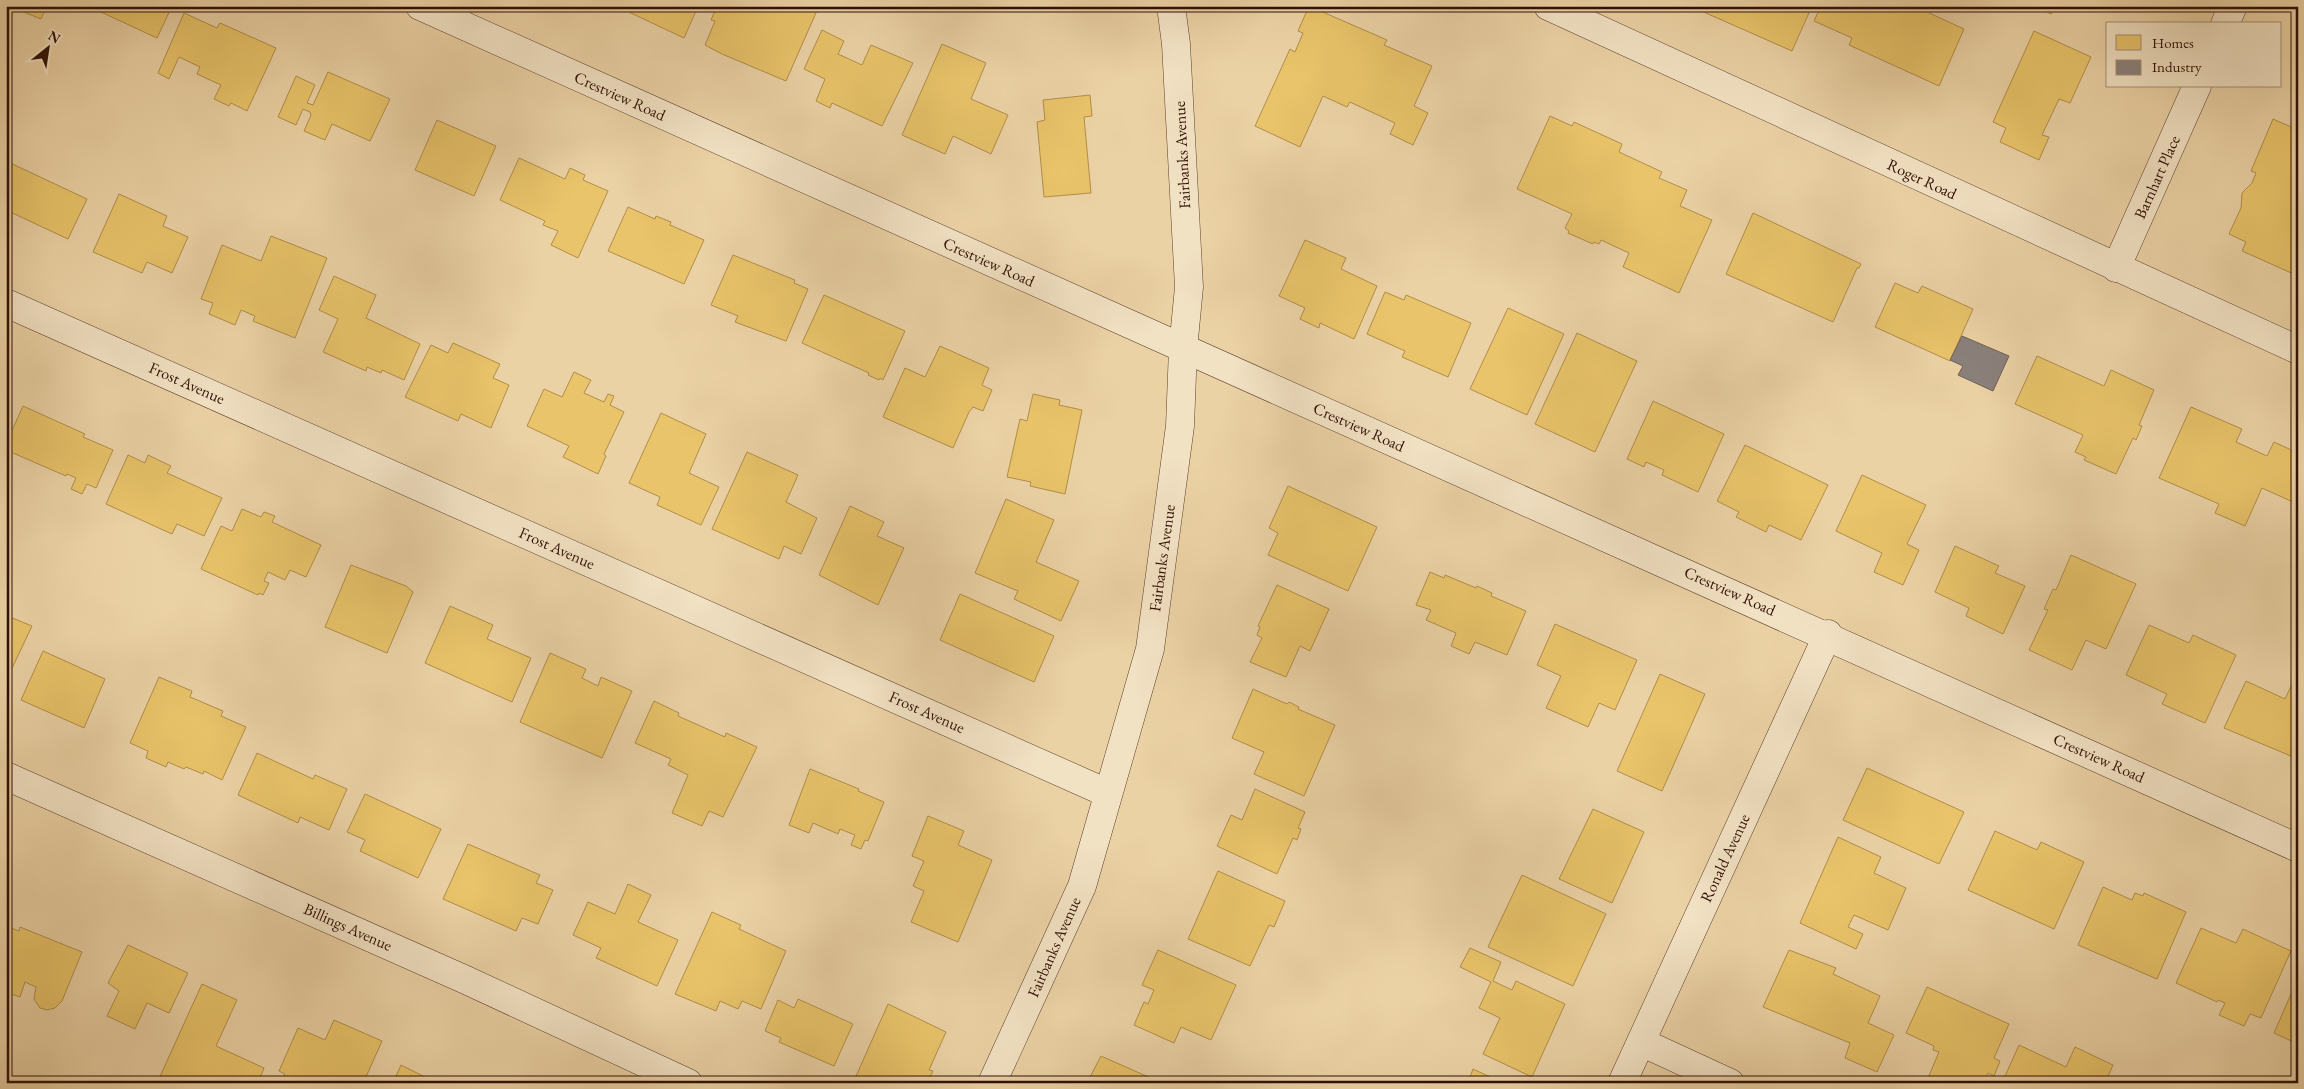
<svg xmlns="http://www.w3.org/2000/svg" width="2304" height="1089" font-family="'EB Garamond',serif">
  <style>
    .homes { fill: #e9c46a; stroke: #b18e4b }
    .industry { fill: #8a817c; stroke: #6f5f58 }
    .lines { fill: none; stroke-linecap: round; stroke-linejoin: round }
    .minor-casing { stroke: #5e402c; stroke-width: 29 }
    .minor { stroke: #f2e2c4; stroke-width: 28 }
    .labels { text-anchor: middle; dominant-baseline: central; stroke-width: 5; stroke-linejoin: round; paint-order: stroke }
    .street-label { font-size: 16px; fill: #2f0f04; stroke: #f2e2c4 }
  </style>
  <rect width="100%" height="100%" fill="#ebd2a5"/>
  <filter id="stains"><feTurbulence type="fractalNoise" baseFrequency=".004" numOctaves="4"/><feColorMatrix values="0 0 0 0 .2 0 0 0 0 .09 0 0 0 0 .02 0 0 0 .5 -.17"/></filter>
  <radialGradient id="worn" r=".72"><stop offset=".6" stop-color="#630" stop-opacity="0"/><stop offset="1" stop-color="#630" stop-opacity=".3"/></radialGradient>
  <g class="homes">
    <polygon points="17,6 44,6 43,9 45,10 41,19 16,9"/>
    <polygon points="88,6 172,6 157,38"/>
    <polygon points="616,6 690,6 696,11 684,38"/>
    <polygon points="717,6 819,6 786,81 722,54 705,45 715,21 711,20"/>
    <polygon points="1309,6 1387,40 1384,45 1432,66 1414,106 1428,113 1413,145 1390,134 1395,123 1350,102 1347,107 1323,96 1300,147 1255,126 1290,49 1295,52 1303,33 1298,31"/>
    <polygon points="1690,6 1812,6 1792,51"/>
    <polygon points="1821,6 1927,6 1925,11 1964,29 1939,86 1849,45 1852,38 1814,21"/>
    <polygon points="2034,6 2055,6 2051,14"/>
    <polygon points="184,13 217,28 220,23 276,48 247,111 231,103 229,106 214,99 221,85 197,74 200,67 179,57 169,79 158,73"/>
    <polygon points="822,30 844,41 838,54 862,65 871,45 913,63 882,126 832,103 830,108 816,101 825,79 804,69"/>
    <polygon points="2034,31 2091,57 2070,103 2059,99 2042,135 2049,137 2039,160 2000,142 2006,128 1993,122"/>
    <polygon points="942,44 986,63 971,99 1008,115 991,154 953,136 945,154 902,135"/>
    <polygon points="328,72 390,99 370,141 332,124 325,140 304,131 311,115 310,112 303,109 296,125 278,117 296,76 315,85 307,103 313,105"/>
    <polygon points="1090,95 1092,116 1084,117 1091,193 1044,197 1037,122 1045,120 1043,100"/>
    <polygon points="1550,116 1572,126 1574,122 1622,144 1619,152 1662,172 1659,178 1687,190 1680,206 1712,220 1679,293 1623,267 1629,253 1601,240 1599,244 1594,242 1593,244 1568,233 1569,231 1565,228 1572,214 1517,189"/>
    <polygon points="2273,119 2298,130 2298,276 2242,251 2246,242 2229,234 2241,208 2242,193 2252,183 2256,173 2251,171"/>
    <polygon points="437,120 496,146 474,196 415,170"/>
    <polygon points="519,158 565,179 570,168 585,175 583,180 608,191 578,258 551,245 558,231 543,225 545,221 500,200"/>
    <polygon points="6,161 87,199 68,239 6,210"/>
    <polygon points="119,194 167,216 163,226 188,237 172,273 147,262 142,273 93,252"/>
    <polygon points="628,207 655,219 656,216 671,222 670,225 704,240 684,284 608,251"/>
    <polygon points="1753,213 1861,264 1859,268 1857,268 1833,322 1726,274"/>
    <polygon points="271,236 327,258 295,338 253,321 255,316 241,310 235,325 209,314 213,303 201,299 222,245 261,261"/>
    <polygon points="1305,240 1346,258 1341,269 1377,286 1354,339 1320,323 1319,328 1300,319 1305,308 1279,296"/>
    <polygon points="733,255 795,280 794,283 808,289 786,341 735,322 738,316 711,305"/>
    <polygon points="334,276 376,295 366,318 420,344 404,380 382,370 381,373 367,367 366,371 323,352 338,319 319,310"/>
    <polygon points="1895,283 1918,293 1922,286 1973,309 1950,361 1875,327"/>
    <polygon points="1385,292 1404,300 1406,295 1471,323 1448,377 1402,357 1405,351 1367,334"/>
    <polygon points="824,295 905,331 883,380 880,378 879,380 868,375 869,373 802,343"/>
    <polygon points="1508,308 1564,334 1527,415 1470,389"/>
    <polygon points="1577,333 1637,361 1595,452 1535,424"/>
    <polygon points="453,343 500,364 493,378 509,385 491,428 461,414 458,421 405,397 431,345 448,353"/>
    <polygon points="940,346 989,368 982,385 992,390 983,411 973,407 969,412 953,448 883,417 905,368 925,377"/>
    <polygon points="2037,356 2104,386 2111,370 2154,390 2139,425 2142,426 2136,440 2133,438 2116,474 2084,460 2086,457 2075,452 2083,435 2015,404"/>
    <polygon points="574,372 591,380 584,393 604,402 608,394 614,396 610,405 624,412 604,454 606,456 598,474 563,457 569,446 527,426 544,389 562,397"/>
    <polygon points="1033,394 1060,400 1059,405 1082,410 1065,494 1030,486 1031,482 1007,477 1020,419 1027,421"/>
    <polygon points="1653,401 1724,434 1698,492 1662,475 1664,470 1646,462 1644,467 1627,459"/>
    <polygon points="23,406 85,434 83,437 113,450 96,488 87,484 82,494 71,489 76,478 67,474 66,476 6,450 6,444"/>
    <polygon points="2191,407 2242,429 2236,442 2267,456 2274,442 2298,453 2298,491 2293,502 2262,488 2245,526 2215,513 2219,504 2159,478"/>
    <polygon points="661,413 706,434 689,473 719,487 701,525 657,505 660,497 629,483"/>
    <polygon points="1745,445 1828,485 1801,540 1769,525 1766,532 1736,517 1739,512 1717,501"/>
    <polygon points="747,452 798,475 786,502 817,518 801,554 784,546 779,559 712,529"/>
    <polygon points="128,455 145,463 148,455 171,466 167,473 222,498 204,536 177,524 172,534 106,504"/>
    <polygon points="1862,475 1926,505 1907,544 1919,550 1903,585 1874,572 1882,553 1836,531"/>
    <polygon points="1288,486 1377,527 1348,591 1268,555 1278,533 1269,528"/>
    <polygon points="1006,499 1054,520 1036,562 1079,581 1061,621 1014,599 1018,591 975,573"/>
    <polygon points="850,506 884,522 877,536 904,548 878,605 819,575"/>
    <polygon points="242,509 261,517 264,512 275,516 272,522 321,545 306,577 290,570 285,580 268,572 264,581 269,583 263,595 259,593 258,595 201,569 221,526 232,531"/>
    <polygon points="1955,546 1999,566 1995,573 2025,586 2003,634 1966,616 1969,608 1935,592"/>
    <polygon points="2071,555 2136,584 2106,649 2086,640 2072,670 2029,650 2048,610 2044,609 2053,589 2056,590"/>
    <polygon points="351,565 406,586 413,592 387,653 325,627"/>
    <polygon points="1430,572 1444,578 1445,575 1476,588 1477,586 1492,593 1491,596 1526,611 1507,655 1475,642 1469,654 1451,646 1456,633 1426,620 1431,610 1416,605"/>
    <polygon points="1277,585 1329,609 1310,651 1300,646 1286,677 1250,662 1262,638 1257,635 1260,627 1258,626"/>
    <polygon points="960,594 1054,636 1034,682 940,640"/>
    <polygon points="450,606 493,625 487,639 531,658 512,702 425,663"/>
    <polygon points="6,611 10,617 32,626 6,681"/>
    <polygon points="1555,624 1637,660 1615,710 1599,703 1588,727 1546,708 1561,676 1537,665"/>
    <polygon points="2149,625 2189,643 2193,635 2236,655 2205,723 2162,704 2167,694 2126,675"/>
    <polygon points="43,651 105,679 84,728 21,700"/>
    <polygon points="550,653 586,669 582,678 598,686 601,677 632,691 602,758 520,722"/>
    <polygon points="1660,674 1705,694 1662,791 1617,771"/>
    <polygon points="159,677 192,691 190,697 223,711 221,716 246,727 222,780 204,771 203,774 186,767 184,769 168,762 166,767 146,758 148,751 130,743"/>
    <polygon points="2246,681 2285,699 2293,682 2298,685 2298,759 2224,728"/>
    <polygon points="1253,689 1287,704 1289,702 1299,707 1298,709 1335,725 1304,796 1254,774 1264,752 1232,738"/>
    <polygon points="654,701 679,713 678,716 725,737 726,733 757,747 723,817 709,811 702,826 672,813 688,775 668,765 671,759 635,743"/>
    <polygon points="257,753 313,779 315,775 347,789 329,830 300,817 298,823 238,795"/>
    <polygon points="1867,768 1964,812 1939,864 1843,820"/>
    <polygon points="810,769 859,789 858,791 884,802 868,841 865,840 861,849 851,845 855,835 840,829 838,834 813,823 809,833 789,825"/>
    <polygon points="1255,789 1305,812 1298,828 1301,829 1297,840 1293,838 1277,874 1217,846 1231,815 1242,820"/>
    <polygon points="365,794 441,829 418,878 360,851 365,840 347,832"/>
    <polygon points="1593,809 1644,832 1612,903 1559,879"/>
    <polygon points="928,816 964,831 958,845 992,860 958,942 911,922 924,891 913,886 924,861 912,856"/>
    <polygon points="1995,831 2037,850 2041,842 2084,862 2054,929 1968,890"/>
    <polygon points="1838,837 1881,857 1874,873 1906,888 1888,930 1854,915 1848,927 1863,934 1856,949 1800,923"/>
    <polygon points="468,844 540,875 536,883 553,890 538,924 522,918 516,931 443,899"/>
    <polygon points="1218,871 1285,901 1274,927 1269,925 1250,966 1188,939"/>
    <polygon points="1522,875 1606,914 1573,986 1488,947"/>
    <polygon points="628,884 651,895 638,922 678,940 657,986 596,958 601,948 573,935 588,902 615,914"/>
    <polygon points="2103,887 2132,900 2135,893 2143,896 2144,893 2186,912 2157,979 2078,945"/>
    <polygon points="712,912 741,925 739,929 786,951 761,1009 742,1001 738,1009 720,1001 716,1011 675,994"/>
    <polygon points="6,926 19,931 20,927 82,952 62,1001 55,1008 47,1010 40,1008 34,999 36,987 25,982 20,997 6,992"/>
    <polygon points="2201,928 2236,943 2243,929 2291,951 2261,1018 2250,1014 2244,1026 2219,1015 2225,1003 2218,1000 2217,1002 2176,983"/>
    <polygon points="128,945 188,973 169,1013 147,1003 135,1029 107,1016 119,991 108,983"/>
    <polygon points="1470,948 1501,962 1493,981 1512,990 1516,981 1565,1004 1532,1077 1483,1054 1500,1018 1479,1008 1491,982 1460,967"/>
    <polygon points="1158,950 1236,985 1211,1040 1181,1027 1174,1043 1134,1025 1144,1002 1148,1004 1154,990 1142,985"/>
    <polygon points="1789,950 1836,968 1833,974 1880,996 1868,1023 1894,1035 1877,1072 1845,1058 1850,1043 1763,1007"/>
    <polygon points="2298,978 2298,1044 2274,1033"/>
    <polygon points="202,984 237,1000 216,1046 264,1068 258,1083 157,1083"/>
    <polygon points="1927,987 2009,1024 1994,1058 2000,1061 1994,1076 1988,1073 1983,1083 1926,1083 1939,1052 1933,1050 1934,1046 1906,1033"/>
    <polygon points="798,999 853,1024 834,1066 779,1042 781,1038 765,1031 778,1000 794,1008"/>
    <polygon points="888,1004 946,1032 929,1070 933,1071 928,1080 925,1079 923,1083 853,1083"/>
    <polygon points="334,1020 382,1041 366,1077 373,1080 371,1083 281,1083 285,1074 279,1071 298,1028 325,1040"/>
    <polygon points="2019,1045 2066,1067 2075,1047 2113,1065 2105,1083 2002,1083"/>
    <polygon points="1101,1056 1162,1083 1087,1083"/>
    <polygon points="401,1065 429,1079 427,1083 393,1083"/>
    <polygon points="1473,1069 1503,1083 1468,1083"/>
  </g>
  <polygon class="industry" points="1962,336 2009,356 1993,391 1958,375 1963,366 1950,360"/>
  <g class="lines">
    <g class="minor-casing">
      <g id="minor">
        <path d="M420 6C1046 288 1674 564 2298 848"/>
        <polyline points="1548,6 2298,350"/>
        <polyline points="2225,24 2233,6"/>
        <polyline points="2116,268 2197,86"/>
        <polyline points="6,303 1107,793"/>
        <polyline points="6,776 466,980 688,1083"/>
        <polyline points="1641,1042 1730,1083"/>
        <polyline points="992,1083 1082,886 1150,649 1180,426 1183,349 1189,287 1176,44 1171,6"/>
        <polyline points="1622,1083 1828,634"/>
      </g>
    </g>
    <use href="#minor" class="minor"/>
  </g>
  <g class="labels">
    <g class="street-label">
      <text transform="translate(620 96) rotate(24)">Crestview Road</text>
      <text transform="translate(1182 155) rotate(-93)">Fairbanks Avenue</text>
      <text transform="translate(2157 177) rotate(-66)">Barnhart Place</text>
      <text transform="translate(1922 179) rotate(25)">Roger Road</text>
      <text transform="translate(989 262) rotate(24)">Crestview Road</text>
      <text transform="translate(187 383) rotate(24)">Frost Avenue</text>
      <text transform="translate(1359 427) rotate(24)">Crestview Road</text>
      <text transform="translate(557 548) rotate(24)">Frost Avenue</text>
      <text transform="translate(1162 558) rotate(-82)">Fairbanks Avenue</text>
      <text transform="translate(1730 591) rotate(24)">Crestview Road</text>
      <text transform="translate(927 712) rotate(24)">Frost Avenue</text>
      <text transform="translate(2099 758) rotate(24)">Crestview Road</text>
      <text transform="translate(1725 858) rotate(-65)">Ronald Avenue</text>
      <text transform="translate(348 927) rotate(24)">Billings Avenue</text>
      <text transform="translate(1054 947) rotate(-66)">Fairbanks Avenue</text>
    </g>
  </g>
  <rect width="2304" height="1089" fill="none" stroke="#ebd2a5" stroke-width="25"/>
  <rect x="8" y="8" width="2289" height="1074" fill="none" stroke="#2f0f04" stroke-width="2.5"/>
  <rect x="12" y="12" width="2279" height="1064" fill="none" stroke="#2f0f04"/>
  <rect x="2106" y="22" width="175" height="65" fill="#f2e2c4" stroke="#a48e77"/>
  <rect x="2116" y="35" width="25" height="15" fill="#e9c46a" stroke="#a48e77"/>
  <text x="2152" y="48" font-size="15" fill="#2f0f04">Homes</text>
  <rect x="2116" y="60" width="25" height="15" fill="#8a817c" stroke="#a48e77"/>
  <text x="2152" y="72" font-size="15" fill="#2f0f04">Industry</text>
  <g transform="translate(48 48) rotate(30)" stroke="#f2e2c4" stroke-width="4" paint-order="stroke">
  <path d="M0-4L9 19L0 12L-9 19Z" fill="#2f0f04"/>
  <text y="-8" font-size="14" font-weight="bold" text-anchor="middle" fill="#2f0f04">N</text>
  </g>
  <rect width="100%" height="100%" filter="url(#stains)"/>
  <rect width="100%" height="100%" fill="url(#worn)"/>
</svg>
